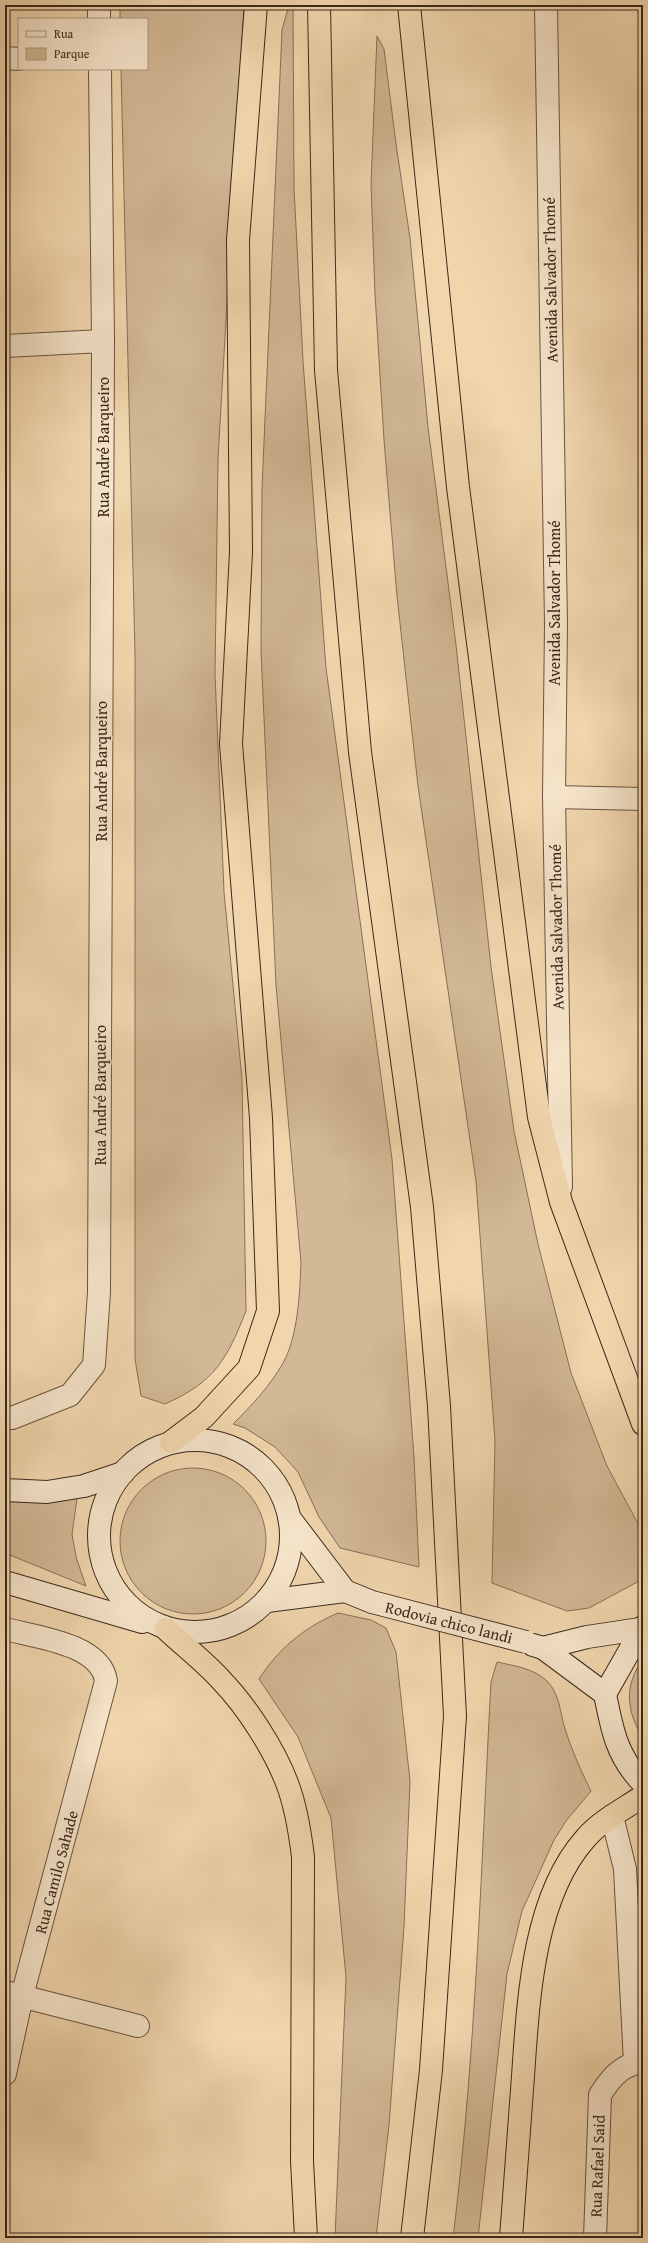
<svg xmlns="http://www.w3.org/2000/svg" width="648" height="2243" font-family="'Gentium Book Plus',serif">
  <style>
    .green { fill: #d2b895; stroke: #867059 }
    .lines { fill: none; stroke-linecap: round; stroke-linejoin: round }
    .pedestrian-casing { stroke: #685441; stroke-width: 24 }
    .minor-casing { stroke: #685441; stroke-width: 24 }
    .tertiary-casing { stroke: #685441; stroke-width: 24 }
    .secondary-casing { stroke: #3a281d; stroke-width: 24 }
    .trunk-casing { stroke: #3a281d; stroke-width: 24 }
    .pedestrian { stroke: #f6e4ca; stroke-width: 22 }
    .minor { stroke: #f6e4ca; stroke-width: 22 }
    .tertiary { stroke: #f6e4ca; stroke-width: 22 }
    .secondary { stroke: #f6e4ca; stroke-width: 22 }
    .trunk { stroke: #f1d6ad; stroke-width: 22 }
    .secondary-bridge-casing { stroke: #3a281d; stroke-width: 24; stroke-linecap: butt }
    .secondary-bridge { stroke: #f6e4ca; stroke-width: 22 }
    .labels { text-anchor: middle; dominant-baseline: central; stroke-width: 3; stroke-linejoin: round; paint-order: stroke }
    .street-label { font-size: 16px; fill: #3a281d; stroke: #f6e4ca }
  </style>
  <rect width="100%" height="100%" fill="#f1d6ad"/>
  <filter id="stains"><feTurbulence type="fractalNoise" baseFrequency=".005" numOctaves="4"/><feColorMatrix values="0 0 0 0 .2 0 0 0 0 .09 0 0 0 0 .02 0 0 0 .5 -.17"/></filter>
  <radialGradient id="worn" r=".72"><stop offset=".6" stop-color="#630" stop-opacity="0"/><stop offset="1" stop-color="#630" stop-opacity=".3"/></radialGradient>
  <g class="green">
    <path d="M120 5H244L218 459 215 674 224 892 242 1079 246 1311C227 1359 215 1382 165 1404L141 1396 135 1359V655L121 69H147V19H120Z"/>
    <path d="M289 5H293L294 188 303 361 326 668 392 1159 414 1457 419 1567 340 1548 319 1517 298 1472 275 1447 245 1428 233 1424C252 1405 270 1386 283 1363 298 1337 300 1291 301 1262L276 985 261 651 262 488 282 30Z"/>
    <polygon points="377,36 384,49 396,144 410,238 428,427 456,645 491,967 514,1131 538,1244 571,1373 607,1466 643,1533 643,1579 589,1608 567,1611 492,1583 495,1441 476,1181 418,786 397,596 384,440 375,294 371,184"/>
    <circle cx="193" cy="1541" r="73"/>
    <polygon points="5,1499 77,1499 72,1534 76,1557 86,1586 5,1553"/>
    <path d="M338 1613 371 1620 386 1628 396 1652 410 1781 404 1927 389 2125 376 2238H335L346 1977 331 1818 298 1737 259 1679C279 1648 305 1627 338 1613Z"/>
    <path d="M643 1659V1738C626 1711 624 1685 643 1659Z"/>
    <path d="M497 1662C515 1666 533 1668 547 1681 560 1694 560 1713 565 1729 572 1751 581 1771 591 1791L566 1821 554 1840 522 1911 507 1974 478 2238H453C476 2054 481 1868 491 1682Z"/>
  </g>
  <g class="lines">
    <g class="pedestrian-casing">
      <polyline id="pedestrian" points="612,1816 625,1869 635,2063"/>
    </g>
    <g class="minor-casing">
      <g id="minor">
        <polyline points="99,5 99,19"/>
        <polyline points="546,5 556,624 554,797 561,1187"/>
        <polyline points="5,58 19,59"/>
        <polyline points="100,69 103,341"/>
        <polyline points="554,797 643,799"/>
        <path d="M5 1629C36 1637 101 1644 106 1681L22 1996 5 2074"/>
        <polyline points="5,1992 138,2026"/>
        <path d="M595 2238 600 2095C609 2080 624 2062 643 2063"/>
      </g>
    </g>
    <g class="tertiary-casing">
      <polyline id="tertiary" points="5,346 103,341 99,1292 94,1365 70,1395 12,1418 5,1418"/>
    </g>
    <g class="secondary-casing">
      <g id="secondary">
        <circle cx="195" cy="1536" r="96"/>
        <polyline points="5,1490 47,1492 84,1486 123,1473"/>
        <polyline points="291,1520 345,1591 372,1602"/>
        <polyline points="5,1582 142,1622"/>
        <polyline points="267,1601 345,1591"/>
        <path d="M643 1627 605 1694C612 1730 617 1757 643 1783"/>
        <polyline points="533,1645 543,1648 605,1694"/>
        <polyline points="543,1648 587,1637 640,1629"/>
      </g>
    </g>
    <g class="trunk-casing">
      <g id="trunk">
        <polyline points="319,5 326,370 360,752 422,1207 439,1406 455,1716 431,2070 412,2238"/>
        <polyline points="409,5 458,487 539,1117 561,1202 643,1424"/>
        <polyline points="171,1442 204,1417 249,1368 268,1311 261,1118 231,744 241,552 238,240 256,5"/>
        <path d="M166 1629C184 1646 205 1662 222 1681 247 1707 274 1749 287 1783 296 1806 300 1832 303 1857L302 2161 306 2238"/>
        <path d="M511 2238C515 2189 518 2139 522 2090 528 2011 530 1901 585 1839 600 1821 624 1809 643 1796"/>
      </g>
    </g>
    <use href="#pedestrian" class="pedestrian"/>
    <use href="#minor" class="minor"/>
    <use href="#tertiary" class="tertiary"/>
    <use href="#secondary" class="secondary"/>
    <use href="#trunk" class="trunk"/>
    <g class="secondary-bridge-casing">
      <polyline id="secondary-bridge" points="372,1602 526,1642"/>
    </g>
    <use href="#secondary-bridge" class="secondary-bridge"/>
  </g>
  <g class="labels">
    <g class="street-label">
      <text transform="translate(550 280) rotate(-91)">Avenida Salvador Thomé</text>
      <text transform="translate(103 447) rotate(-90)">Rua André Barqueiro</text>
      <text transform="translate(554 603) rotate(-90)">Avenida Salvador Thomé</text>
      <text transform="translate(101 771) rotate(-90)">Rua André Barqueiro</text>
      <text transform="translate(556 927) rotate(-91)">Avenida Salvador Thomé</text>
      <text transform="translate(100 1095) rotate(-90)">Rua André Barqueiro</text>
      <text transform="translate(449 1622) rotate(14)">Rodovia chico landi</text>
      <text transform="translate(56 1872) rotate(-75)">Rua Camilo Sahade</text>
      <text transform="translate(597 2166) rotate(-88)">Rua Rafael Said</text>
    </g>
  </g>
  <rect width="648" height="2243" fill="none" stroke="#f1d6ad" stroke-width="20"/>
  <rect x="6" y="6" width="636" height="2231" fill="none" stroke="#3a281d" stroke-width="2"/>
  <rect x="10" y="10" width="628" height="2223" fill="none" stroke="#3a281d"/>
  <rect x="18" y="18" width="130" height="52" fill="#f6e4ca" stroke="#ab9985"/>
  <rect x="26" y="31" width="20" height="6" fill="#f6e4ca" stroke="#ab9985"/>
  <text x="54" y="38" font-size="12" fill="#3a281d">Rua</text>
  <rect x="26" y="48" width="20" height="12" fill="#d2b895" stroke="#ab9985"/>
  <text x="54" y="58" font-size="12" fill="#3a281d">Parque</text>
  <rect width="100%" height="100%" filter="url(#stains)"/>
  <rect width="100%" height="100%" fill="url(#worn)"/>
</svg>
